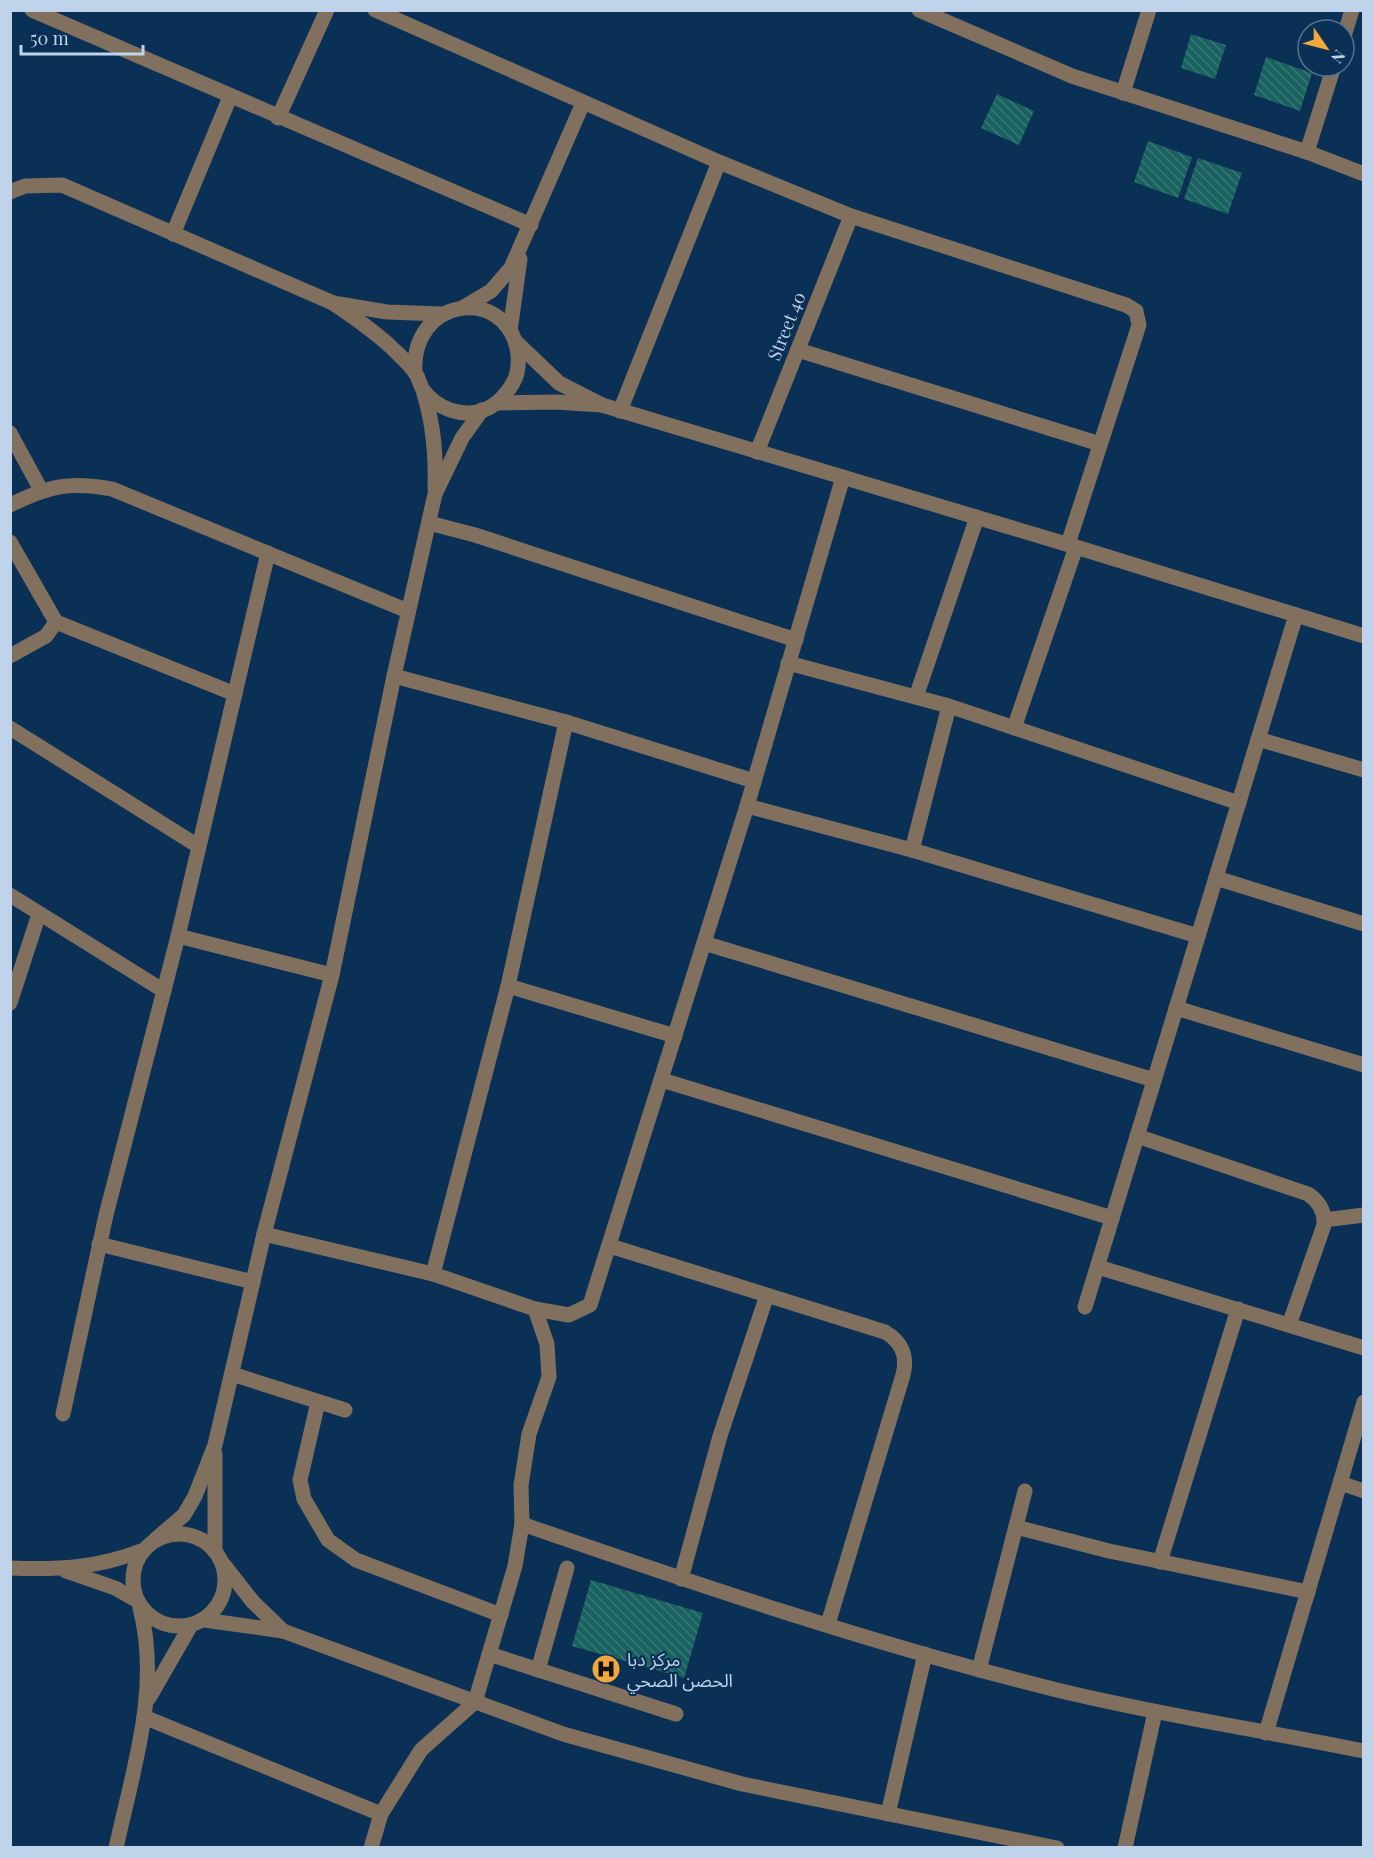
<svg xmlns="http://www.w3.org/2000/svg" width="1374" height="1858" font-family="'Playfair Display','Noto Sans Arabic',serif">
  <style>
    .building { fill: url(#building-back-hatch) }
    .lines { fill: none; stroke-linecap: round; stroke-linejoin: round }
    .minor { stroke: #81705d; stroke-width: 15 }
    .labels { text-anchor: middle; dominant-baseline: central; stroke-width: 4.5; stroke-linejoin: round; paint-order: stroke }
    .street-label { font-size: 18px; fill: #bfd4eb; stroke: #0a3055 }
    .poi-label { font-size: 18px; fill: #bfd4eb; stroke: #0a3055; text-anchor: start }
  </style>
  <defs>
    <pattern id="building-back-hatch" width="6" height="6" patternUnits="userSpaceOnUse" patternTransform="scale(1.5)"><rect width="6" height="6" fill="#1a6260"/><path d="M-1 5l2 2M0 0l6 6M5-1l2 2" fill="none" stroke="#3a7877"/></pattern>
  </defs>
  <rect width="100%" height="100%" fill="#0a3055"/>
  <g class="building">
    <polygon points="1191,34 1226,45 1215,79 1181,68"/>
    <polygon points="1266,57 1312,73 1300,111 1254,95"/>
    <polygon points="997,94 1034,111 1019,145 981,128"/>
    <polygon points="1148,141 1192,157 1178,198 1134,182"/>
    <polygon points="1198,158 1242,173 1228,214 1184,199"/>
    <polygon points="591,1580 703,1613 684,1678 572,1646"/>
  </g>
  <g class="lines">
    <g class="minor">
      <polyline points="32,10 531,225"/>
      <polyline points="375,10 719,162 851,216 1126,305 1136,311 1139,325 1068,544"/>
      <polyline points="919,10 1072,76 1307,152 1364,174"/>
      <polyline points="1344,36 1352,10"/>
      <polyline points="1123,93 1149,10"/>
      <polyline points="278,118 327,10"/>
      <polyline points="1307,152 1334,66"/>
      <polyline points="10,192 25,186 62,185 333,303"/>
      <polyline points="173,234 230,97"/>
      <polyline points="464,307 491,291 511,268 583,103"/>
      <polyline points="510,331 520,259"/>
      <polyline points="798,350 1100,444"/>
      <path d="M415 373C410 298 503 285 517 348 519 358 519 369 515 379 508 393 499 404 484 410 462 418 437 409 423 390 420 385 419 379 416 374 410 364 399 355 391 347 373 330 353 317 333 303L387 312 442 314"/>
      <path d="M424 394C434 426 436 455 435 488"/>
      <polyline points="497,403 556,402 602,405 559,383 516,342"/>
      <polyline points="602,405 1076,547 1364,636"/>
      <polyline points="620,411 719,162"/>
      <polyline points="10,433 41,490"/>
      <polyline points="757,452 851,216"/>
      <path d="M10 505C49 486 69 481 112 489L408 611"/>
      <polyline points="429,523 475,535 796,640"/>
      <polyline points="10,542 56,622 235,694"/>
      <polyline points="10,656 46,636 56,622"/>
      <polyline points="788,663 949,706 1239,803"/>
      <polyline points="394,676 566,722 754,781"/>
      <polyline points="916,697 977,517"/>
      <polyline points="10,728 198,846"/>
      <polyline points="1014,728 1076,547"/>
      <polyline points="1258,739 1364,770"/>
      <polyline points="747,806 912,850 1198,936"/>
      <polyline points="912,850 949,706"/>
      <polyline points="1216,878 1364,924"/>
      <polyline points="10,895 164,991"/>
      <polyline points="178,936 332,975"/>
      <polyline points="704,943 1154,1080"/>
      <polyline points="508,986 675,1036"/>
      <polyline points="10,1003 39,914"/>
      <polyline points="1176,1008 1364,1065"/>
      <polyline points="662,1080 1112,1218"/>
      <path d="M1137 1136 1308 1194C1320 1202 1325 1212 1324 1225L1289 1325"/>
      <polyline points="1324,1220 1364,1215"/>
      <polyline points="264,1234 433,1274 535,1309 569,1315 590,1305 747,806 843,477"/>
      <polyline points="99,1244 253,1282"/>
      <path d="M610 1246 885 1332C901 1341 908 1356 903 1375L828 1624"/>
      <polyline points="1098,1267 1364,1348"/>
      <polyline points="433,1274 508,986 566,722"/>
      <polyline points="1085,1307 1296,615"/>
      <polyline points="232,1374 345,1410"/>
      <polyline points="318,1402 300,1480 304,1499 328,1540 356,1560 501,1615"/>
      <polyline points="63,1414 106,1215 178,936 268,553"/>
      <polyline points="1340,1483 1364,1491"/>
      <path d="M522 1524C698 1585 876 1645 1057 1690 1159 1715 1261 1730 1364 1751"/>
      <polyline points="1016,1527 1109,1551 1308,1592"/>
      <circle cx="179" cy="1580" r="46"/>
      <polyline points="156,1539 184,1515 195,1496 215,1445 264,1234 332,975 394,676 435,494 462,438 482,410"/>
      <polyline points="215,1550 215,1454"/>
      <polyline points="1160,1562 1238,1309"/>
      <path d="M10 1568C60 1570 97 1568 144 1550"/>
      <polyline points="66,1571 115,1588 138,1601"/>
      <polyline points="681,1579 720,1436 767,1295"/>
      <polyline points="204,1620 283,1631 253,1602 224,1565"/>
      <polyline points="283,1631 563,1734 742,1784 1057,1848"/>
      <polyline points="489,1654 676,1714"/>
      <polyline points="538,1670 567,1568"/>
      <polyline points="979,1670 1025,1491"/>
      <polyline points="149,1698 191,1625"/>
      <polyline points="144,1717 381,1814"/>
      <polyline points="1266,1733 1364,1402"/>
      <polyline points="888,1814 925,1654"/>
      <path d="M116 1848C133 1769 161 1688 140 1608"/>
      <polyline points="371,1848 381,1814 421,1750 475,1702 515,1566 522,1524 521,1485 529,1434 549,1377 547,1344 535,1309"/>
      <polyline points="1125,1848 1155,1712"/>
    </g>
  </g>
  <defs>
    <g id="hospital-disc" transform="scale(1.5)"><circle r="9.5" fill="#efa73e" stroke="#0a3055"/><path d="M-5-5h3v3.5h4V-5h3V5h-3V1.5h-4V5h-3Z" fill="#111"/></g>
  </defs>
  <g fill-rule="evenodd">
    <use href="#hospital-disc" x="606" y="1669"/>
  </g>
  <g class="labels">
    <g class="street-label">
      <text transform="translate(786 326) rotate(-68)">Street 40</text>
    </g>
    <g class="poi-label">
      <text x="627" y="1659">مركز دبا<tspan x="627" dy="21">الحصن الصحي</tspan></text>
    </g>
  </g>
  <rect width="1374" height="1858" fill="none" stroke="#bfd4eb" stroke-width="24"/>
  <g transform="translate(1326 48) rotate(125)"><circle r="28" fill="#0a3055" stroke="#527291" stroke-width="1.5"/>
  <path d="M0-4.5L10 22L0 15L-10 22Z" fill="#efa73e"/>
  <text y="-9" font-size="16" font-weight="bold" text-anchor="middle" fill="#bfd4eb">N</text>
  </g>
  <path d="M21 45v9h122v-9" fill="none" stroke="#bfd4eb" stroke-width="3"/>
  <text x="30" y="45" font-size="18" fill="#bfd4eb" stroke="#0a3055" stroke-width="4.5" paint-order="stroke">50 m</text>
</svg>
